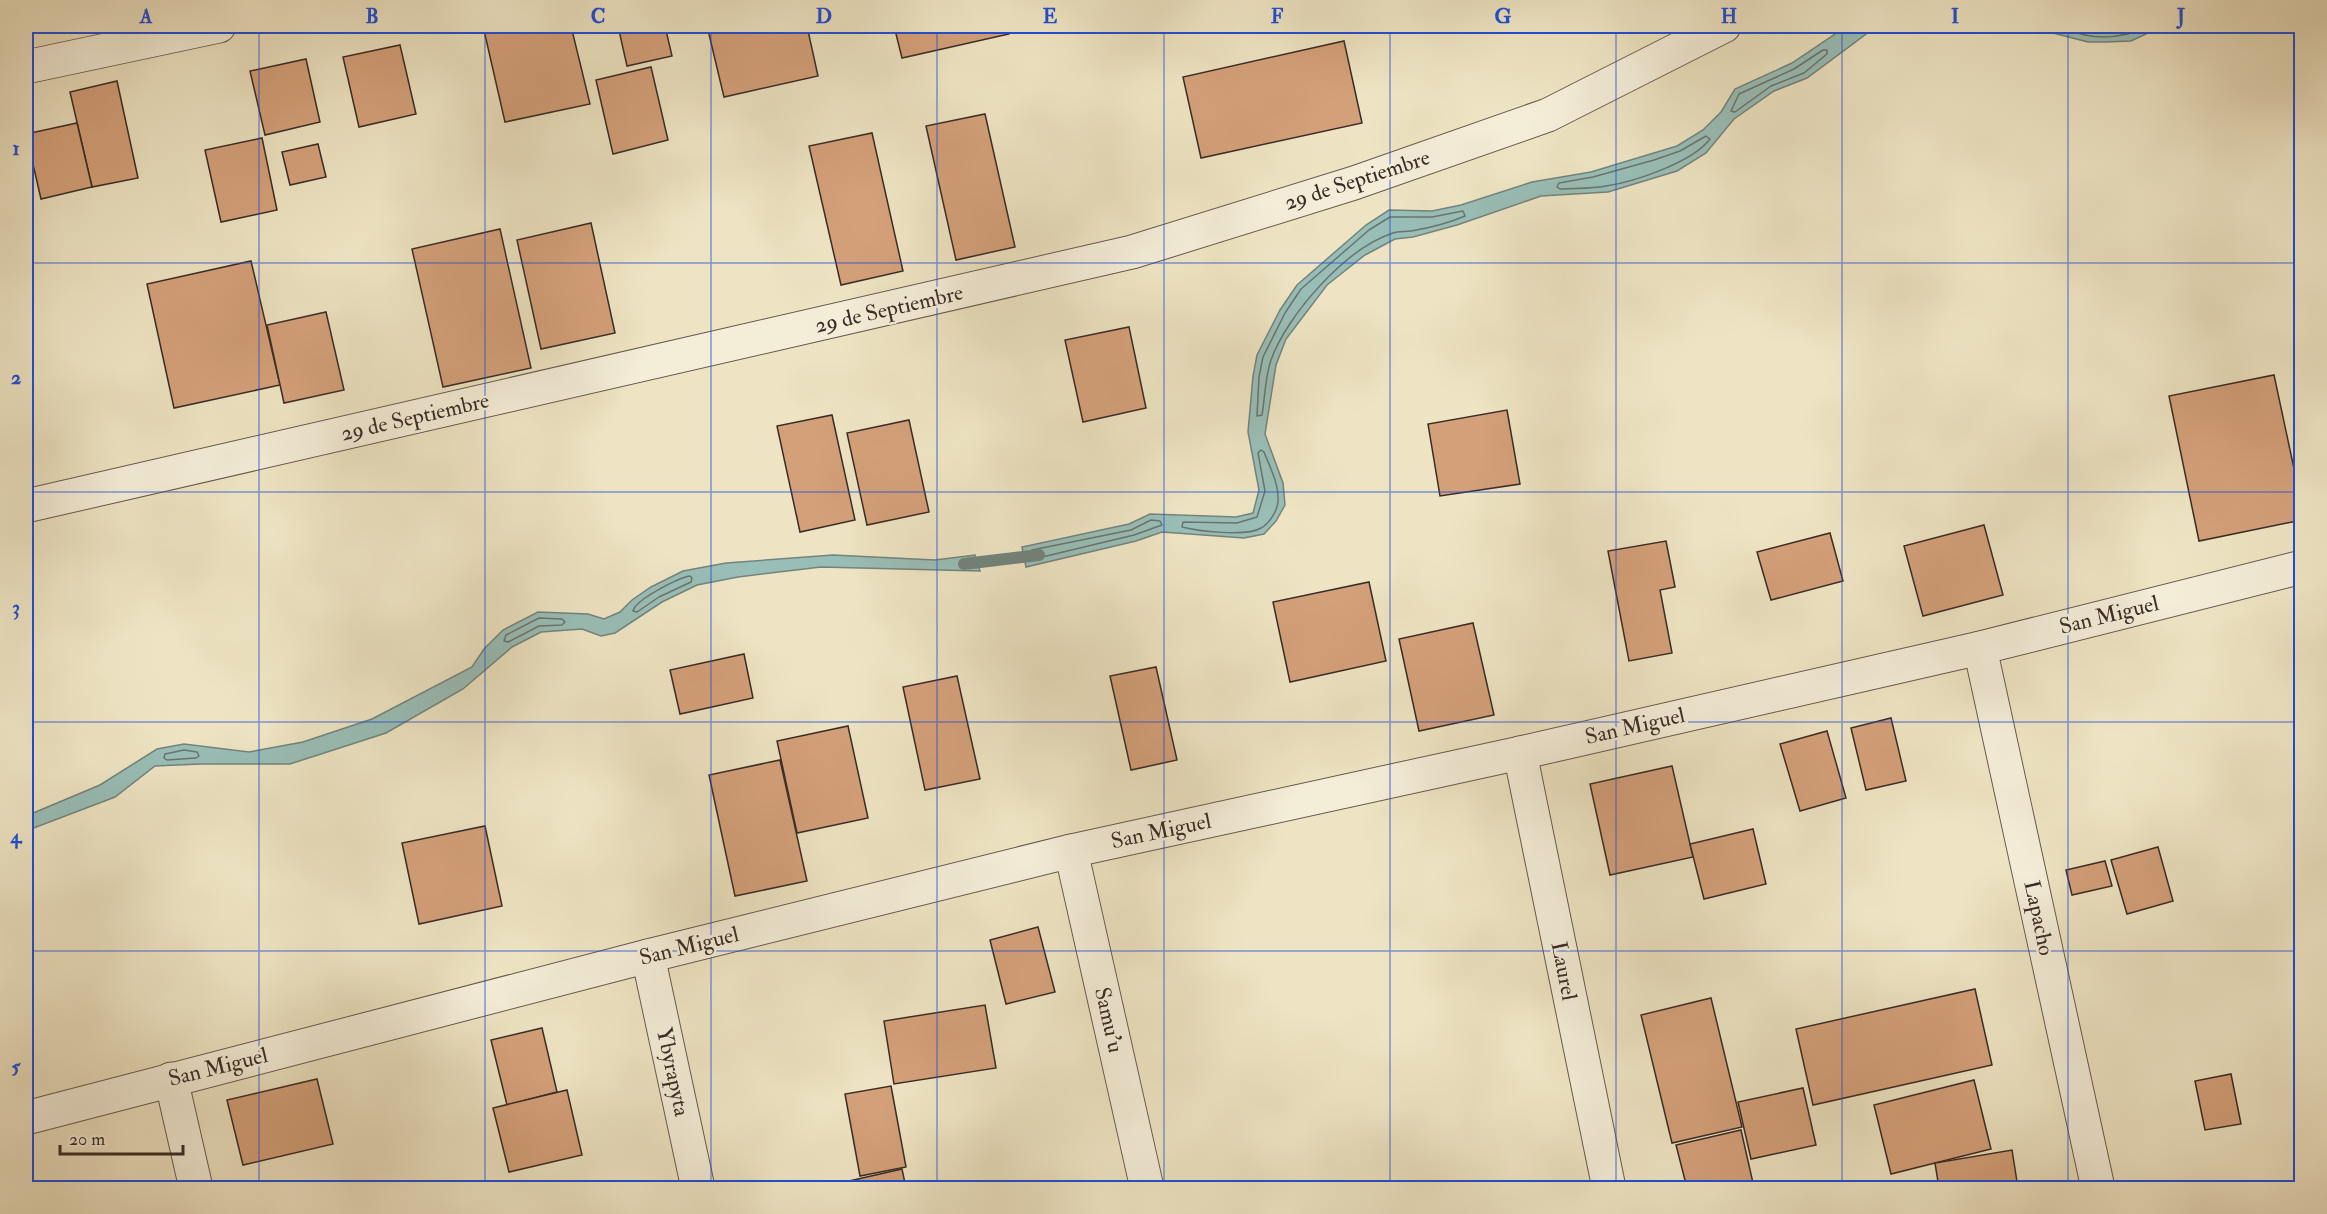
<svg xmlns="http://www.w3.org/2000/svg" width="2327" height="1214" font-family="'IM FELL Double Pica',serif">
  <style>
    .water { fill: #99beb7; stroke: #72847d; stroke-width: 1.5 }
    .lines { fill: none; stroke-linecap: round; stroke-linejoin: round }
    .shore { stroke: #68756e; stroke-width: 1.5 }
    .stream { stroke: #72847d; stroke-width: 12 }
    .building { fill: #d4a07a; stroke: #382c26; stroke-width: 1.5 }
    .street-casing { stroke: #665a4d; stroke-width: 35 }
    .street { stroke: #f4edd8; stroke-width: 33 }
    .grid { fill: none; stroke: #1d4ed8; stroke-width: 1.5; stroke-opacity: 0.55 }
    .labels { text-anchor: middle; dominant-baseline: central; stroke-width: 5; stroke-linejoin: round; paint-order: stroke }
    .street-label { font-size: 22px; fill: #382c26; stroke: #f4edd8 }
    .neatline { fill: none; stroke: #1d4ed8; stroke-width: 2 }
    .grid-label { font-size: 20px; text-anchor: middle; font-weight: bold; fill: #1d4ed8 }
  </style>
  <rect width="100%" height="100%" fill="#eee4c3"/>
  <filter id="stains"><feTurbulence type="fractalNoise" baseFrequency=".00333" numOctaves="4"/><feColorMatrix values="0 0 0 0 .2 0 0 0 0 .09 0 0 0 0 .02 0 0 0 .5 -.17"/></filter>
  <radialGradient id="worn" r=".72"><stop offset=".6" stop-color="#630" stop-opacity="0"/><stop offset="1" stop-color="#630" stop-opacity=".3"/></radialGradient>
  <g class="water">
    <polygon points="1847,26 1893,26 1869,32 1807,78 1774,91 1734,119 1706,153 1677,171 1608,192 1541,196 1457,225 1413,237 1395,239 1365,255 1327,285 1286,339 1276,365 1265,434 1283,483 1285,505 1276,521 1264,534 1244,538 1162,532 1136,541 1026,567 1022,547 1129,524 1150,514 1236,517 1253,513 1259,490 1248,432 1253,376 1257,355 1280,310 1297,285 1366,225 1389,210 1432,211 1461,205 1532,182 1591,172 1677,146 1703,130 1721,112 1735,89 1792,63"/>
    <polygon points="1992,26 2163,26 2131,41 2106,42 2088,42 2049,32"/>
    <polygon points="833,555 935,560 975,555 980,571 821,567 738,577 697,585 662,602 615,633 601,636 582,629 541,632 512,647 463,689 386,733 290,764 200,764 155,766 115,797 26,831 26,816 100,785 157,749 184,744 249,752 303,742 372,719 472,667 484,649 503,630 538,612 588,614 604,619 620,612 632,600 651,587 683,571 726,563"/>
  </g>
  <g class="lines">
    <g class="shore">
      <path d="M2043 26C2058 27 2071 32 2085 35 2107 40 2130 35 2150 26"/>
      <polygon points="1823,50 1827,50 1827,54 1804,73 1771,86 1735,112 1731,111 1739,94 1794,69"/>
      <path d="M1706 136 1710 139C1693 162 1634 182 1606 186 1591 189 1575 188 1560 189L1557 187 1559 183 1593 177 1654 160 1680 151Z"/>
      <path d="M1463 211 1465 216C1449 223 1429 228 1411 231 1405 232 1399 231 1393 233 1346 248 1287 315 1271 360 1265 377 1265 398 1262 415L1257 416 1259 377 1263 357 1285 313 1301 289 1369 230 1390 217H1432Z"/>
      <path d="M1261 450 1264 452C1270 467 1279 484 1278 501 1278 510 1269 524 1261 528 1247 537 1197 531 1182 527L1183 522 1237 523 1257 517 1265 491 1258 453Z"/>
      <polygon points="1151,520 1160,521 1162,525 1134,535 1034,559 1030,557 1032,550 1131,530"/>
      <path d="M690 576 692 578 691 582 659 597 637 612 633 611C635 600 678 578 690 576Z"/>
      <polygon points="539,618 562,619 565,622 562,625 539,626 508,642 504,641 506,635"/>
      <polygon points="184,750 197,752 199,756 196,758 167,760 164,758 165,754"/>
    </g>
    <polyline class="stream" points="964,564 1039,555"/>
  </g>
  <g class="building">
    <polygon points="483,26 571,26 590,104 505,122"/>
    <polygon points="618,26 665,26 672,56 627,66"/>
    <polygon points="707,26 807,26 818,76 724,97"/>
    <polygon points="894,26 1008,26 1009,34 902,58"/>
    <polygon points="1344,41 1362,123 1201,158 1183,77"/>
    <polygon points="400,45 416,114 359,127 343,57"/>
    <polygon points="306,59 320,122 265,135 250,71"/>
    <polygon points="651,67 668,140 613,154 596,80"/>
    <polygon points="117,81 138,178 92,187 70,92"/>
    <polygon points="985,114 1015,247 956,260 926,126"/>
    <polygon points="77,123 92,187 41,199 26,134"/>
    <polygon points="872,133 903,271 841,285 809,146"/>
    <polygon points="262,138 277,210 221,222 205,150"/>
    <polygon points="318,144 326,177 290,185 282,152"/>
    <polygon points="591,223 615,333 541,349 517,240"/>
    <polygon points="500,229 531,368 443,387 412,249"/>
    <polygon points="251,261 280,385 174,408 147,284"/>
    <polygon points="326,312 344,390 284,403 267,325"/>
    <polygon points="1129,327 1146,408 1083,422 1065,340"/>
    <polygon points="2274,375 2302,506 2302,520 2199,541 2169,396"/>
    <polygon points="1507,410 1520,484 1440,496 1428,424"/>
    <polygon points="832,415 855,520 800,532 777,426"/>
    <polygon points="909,420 929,512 867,525 847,433"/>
    <polygon points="1984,525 2003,595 1923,616 1904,546"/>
    <polygon points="1830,533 1843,581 1771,600 1757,552"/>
    <polygon points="1666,541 1675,587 1660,590 1672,653 1629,661 1608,551"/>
    <polygon points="1369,582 1386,661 1290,682 1273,602"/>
    <polygon points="1473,623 1494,715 1419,731 1399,639"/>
    <polygon points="744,654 753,698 680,714 670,670"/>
    <polygon points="1156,667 1177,760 1131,770 1110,676"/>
    <polygon points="957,676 980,779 925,790 903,687"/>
    <polygon points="1891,718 1906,781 1866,790 1851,728"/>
    <polygon points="848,726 868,818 797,833 777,741"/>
    <polygon points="1827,731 1846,798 1800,811 1780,744"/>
    <polygon points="780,760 807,881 735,896 709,775"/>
    <polygon points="1672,766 1693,857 1610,875 1590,784"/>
    <polygon points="485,826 502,906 419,924 402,843"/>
    <polygon points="1753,829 1766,884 1704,899 1690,844"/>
    <polygon points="2158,847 2173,901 2127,914 2111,860"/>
    <polygon points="2105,861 2112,886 2072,895 2066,870"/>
    <polygon points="1038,927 1055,992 1006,1004 990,940"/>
    <polygon points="1975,989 1992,1065 1813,1105 1796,1029"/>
    <polygon points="1711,998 1742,1127 1672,1143 1641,1015"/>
    <polygon points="985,1005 996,1068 894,1084 884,1021"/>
    <polygon points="542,1028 557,1092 507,1105 491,1040"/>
    <polygon points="2231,1074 2241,1124 2205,1130 2195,1081"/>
    <polygon points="317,1079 333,1144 243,1165 227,1100"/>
    <polygon points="1974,1080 1991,1149 1891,1174 1874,1105"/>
    <polygon points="891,1086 906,1167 860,1176 845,1094"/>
    <polygon points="1803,1088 1816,1145 1751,1159 1738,1102"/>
    <polygon points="567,1090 582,1155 509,1172 493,1108"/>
    <polygon points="1741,1130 1753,1183 1728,1188 1687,1188 1676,1145"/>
    <polygon points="2012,1150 2018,1188 1939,1188 1935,1163"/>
    <polygon points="902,1169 906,1188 838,1188 836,1184"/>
  </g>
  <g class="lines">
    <g class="street-casing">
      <g id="street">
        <polyline points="26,67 219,26"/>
        <polyline points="26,506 1132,252 1354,183 1548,115 1724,26"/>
        <polyline points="1980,648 2098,1188"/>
        <polyline points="1520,753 1609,1188"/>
        <polyline points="1071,851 1147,1188"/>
        <polyline points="648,956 698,1188"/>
        <polyline points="171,1079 196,1188"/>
        <polyline points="26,1118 648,956 1071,851 1520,753 1980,648 2302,567"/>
      </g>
    </g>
    <use href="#street" class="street"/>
  </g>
  <path class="grid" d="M259 26V1188M485 26V1188M711 26V1188M937 26V1188M1164 26V1188M1390 26V1188M1616 26V1188M1842 26V1188M2068 26V1188M26 263H2302M26 492H2302M26 722H2302M26 951H2302"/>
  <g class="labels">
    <g class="street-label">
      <text transform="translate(1357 180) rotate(-18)">29 de Septiembre</text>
      <text transform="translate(889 309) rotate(-13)">29 de Septiembre</text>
      <text transform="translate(415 417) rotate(-13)">29 de Septiembre</text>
      <text transform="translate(2109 615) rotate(-14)">San Miguel</text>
      <text transform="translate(1635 726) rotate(-13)">San Miguel</text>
      <text transform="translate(1161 831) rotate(-12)">San Miguel</text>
      <text transform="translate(2039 918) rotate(78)">Lapacho</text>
      <text transform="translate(689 946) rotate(-14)">San Miguel</text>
      <text transform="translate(1564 971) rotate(79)">Laurel</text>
      <text transform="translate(1109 1020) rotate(77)">Samu'u</text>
      <text transform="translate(218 1067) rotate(-14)">San Miguel</text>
      <text transform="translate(673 1072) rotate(78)">Ybyrapyta</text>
    </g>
  </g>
  <rect width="2327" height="1214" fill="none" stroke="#eee4c3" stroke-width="66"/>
  <path d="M60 1145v9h123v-9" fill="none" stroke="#382c26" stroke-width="3"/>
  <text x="69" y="1145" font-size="18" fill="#382c26" stroke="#f4edd8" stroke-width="4.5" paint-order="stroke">20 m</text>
  <rect x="33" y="33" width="2261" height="1148" class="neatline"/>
  <g class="grid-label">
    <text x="146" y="23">A</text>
    <text x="372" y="23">B</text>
    <text x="598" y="23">C</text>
    <text x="824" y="23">D</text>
    <text x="1050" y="23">E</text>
    <text x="1277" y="23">F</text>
    <text x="1503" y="23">G</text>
    <text x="1729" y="23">H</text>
    <text x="1955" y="23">I</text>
    <text x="2181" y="23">J</text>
    <text x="16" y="155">1</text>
    <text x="16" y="384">2</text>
    <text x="16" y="614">3</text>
    <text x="16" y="843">4</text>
    <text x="16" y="1073">5</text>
  </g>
  <rect width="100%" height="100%" filter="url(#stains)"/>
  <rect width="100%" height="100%" fill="url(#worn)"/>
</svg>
